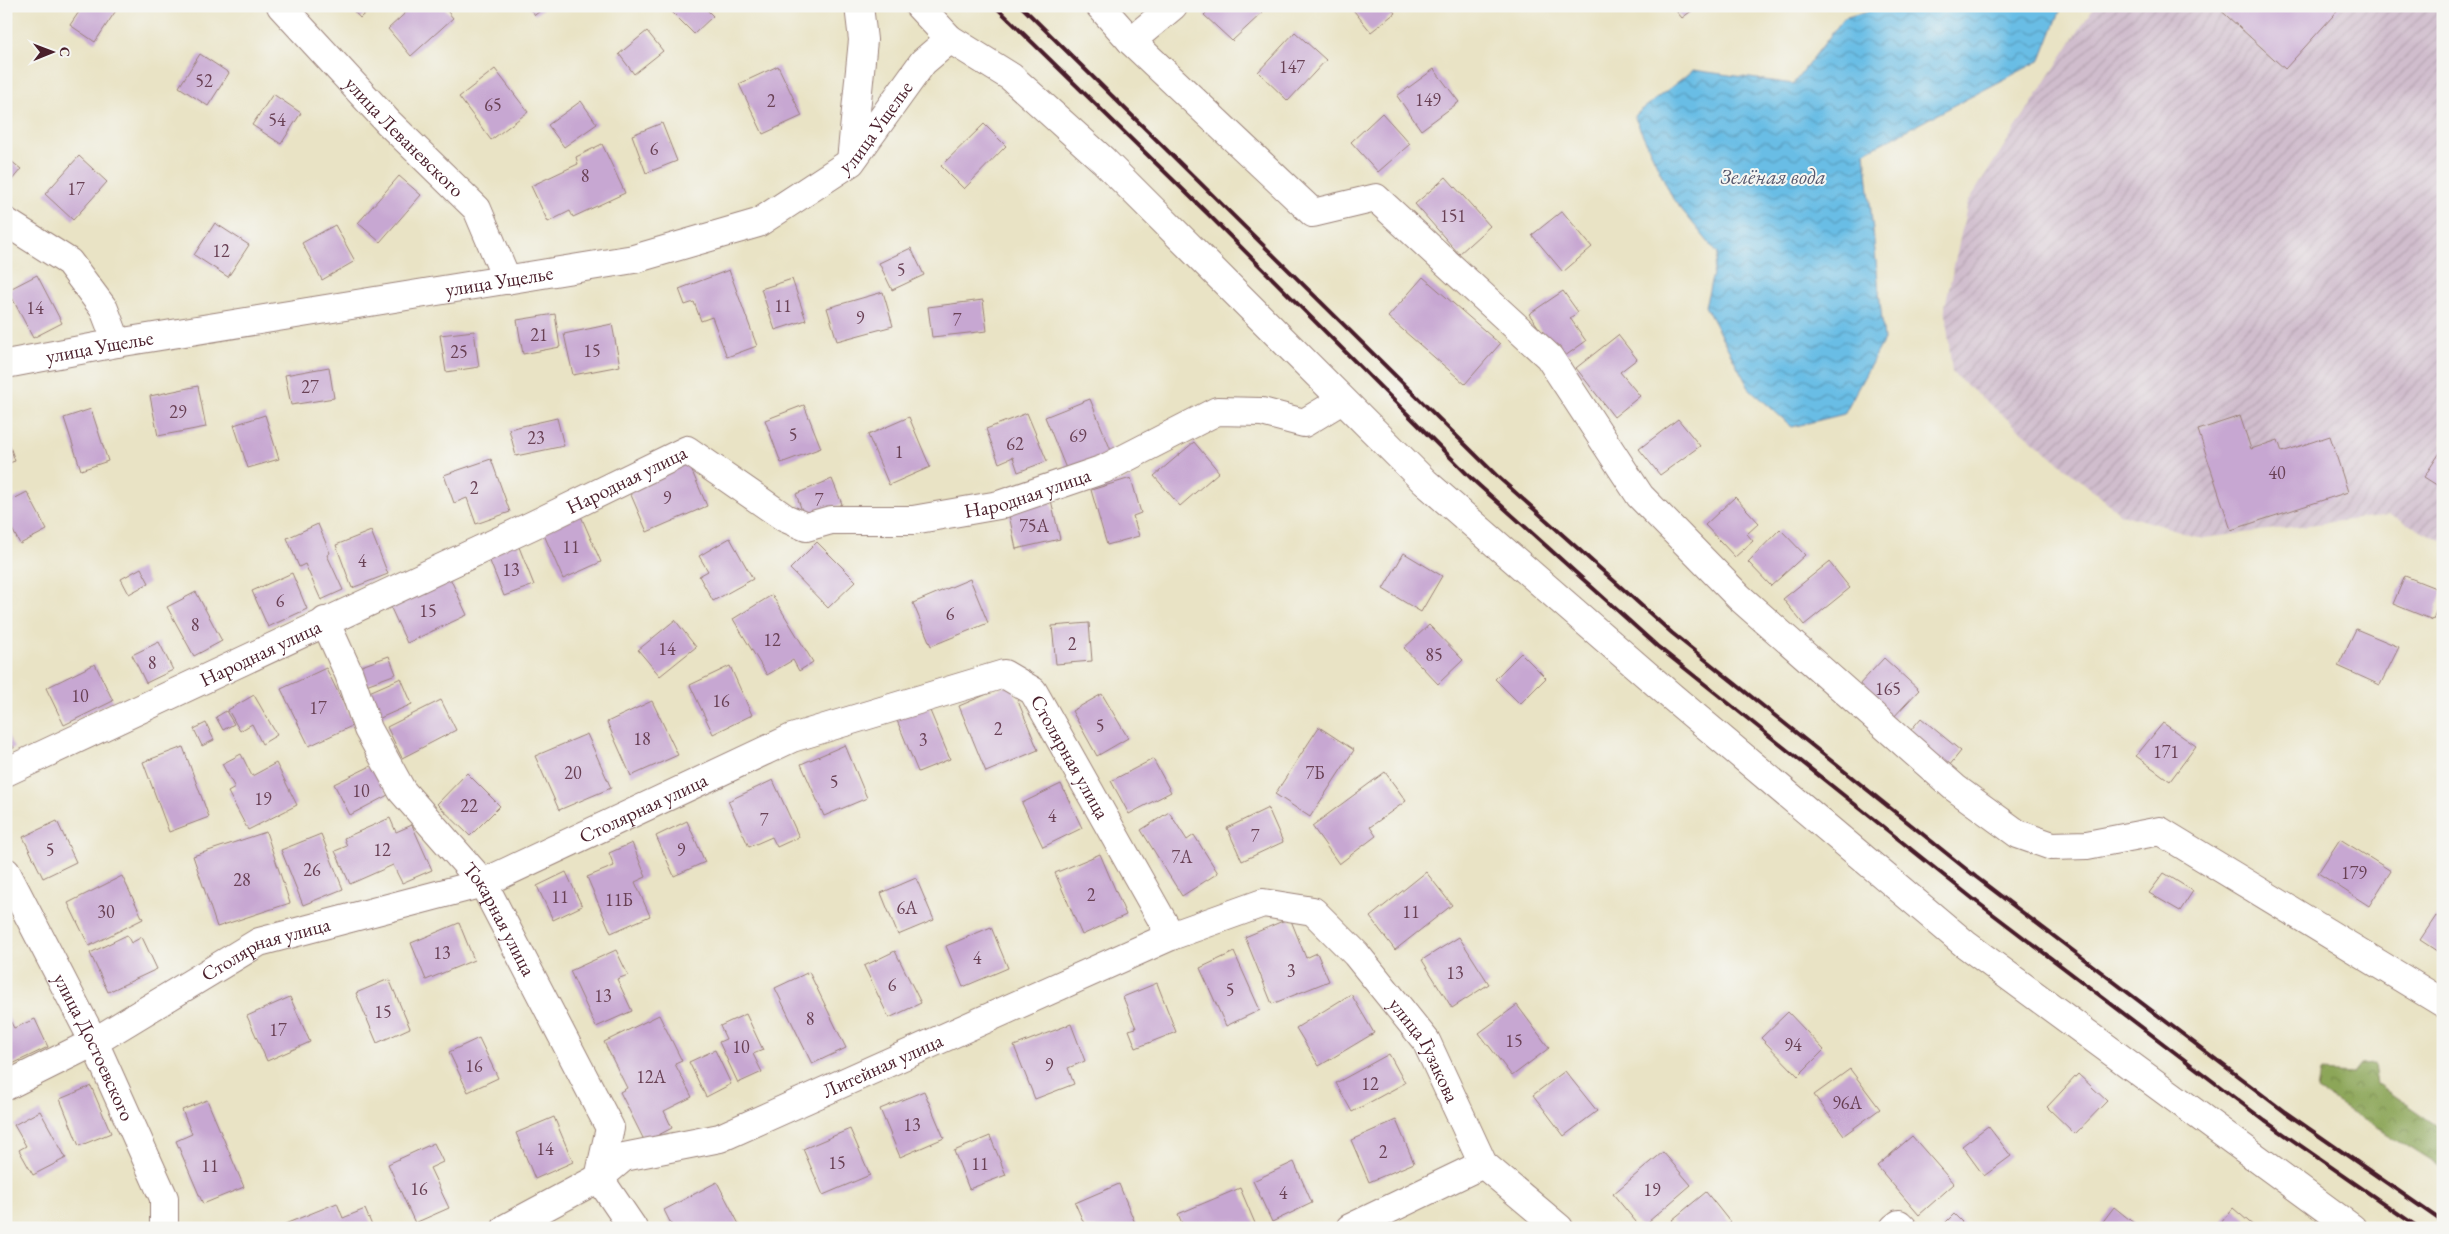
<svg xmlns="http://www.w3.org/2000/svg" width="2449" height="1234" font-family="'EB Garamond',serif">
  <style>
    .industrial { fill: url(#industrial-furrows) }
    .forest { fill: url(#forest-crowns); stroke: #6b6242 }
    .water { fill: url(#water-waves); stroke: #5a6e88 }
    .building { fill: #c7a7d2 }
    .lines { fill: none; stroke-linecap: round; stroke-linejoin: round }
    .street-casing { stroke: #9a8178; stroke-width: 30 }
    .street { stroke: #fff; stroke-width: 28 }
    .rail { stroke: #4a1f2b; stroke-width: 4 }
    .labels { text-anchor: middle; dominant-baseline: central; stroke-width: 4; stroke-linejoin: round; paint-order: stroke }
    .number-label { font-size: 18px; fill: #694155 }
    .street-label { font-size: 20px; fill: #4a1f2b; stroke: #f6f6f2 }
    .water-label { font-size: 21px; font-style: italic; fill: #55566c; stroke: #f6f6f2 }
  </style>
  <defs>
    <pattern id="industrial-furrows" width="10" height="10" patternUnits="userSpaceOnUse" patternTransform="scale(1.25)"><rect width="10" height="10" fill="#d0bdcd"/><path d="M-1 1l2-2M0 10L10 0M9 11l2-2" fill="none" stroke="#b4a2b0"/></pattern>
    <pattern id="forest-crowns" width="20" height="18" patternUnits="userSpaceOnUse" patternTransform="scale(1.25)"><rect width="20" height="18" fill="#8ca658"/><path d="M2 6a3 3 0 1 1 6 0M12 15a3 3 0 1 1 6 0" fill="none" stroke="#748749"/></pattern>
    <pattern id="water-waves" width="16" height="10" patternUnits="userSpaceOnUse" patternTransform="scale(1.25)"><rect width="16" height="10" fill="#69bde5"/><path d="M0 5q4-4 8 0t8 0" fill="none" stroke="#5899ba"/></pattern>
  </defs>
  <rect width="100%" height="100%" fill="#f6f6f2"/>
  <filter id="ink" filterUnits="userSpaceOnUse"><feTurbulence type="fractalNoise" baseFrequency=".02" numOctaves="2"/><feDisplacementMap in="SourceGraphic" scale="10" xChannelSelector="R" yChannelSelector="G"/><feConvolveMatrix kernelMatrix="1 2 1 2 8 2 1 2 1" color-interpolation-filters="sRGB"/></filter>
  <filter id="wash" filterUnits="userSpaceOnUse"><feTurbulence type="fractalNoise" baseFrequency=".0096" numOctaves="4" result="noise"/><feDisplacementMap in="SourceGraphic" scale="20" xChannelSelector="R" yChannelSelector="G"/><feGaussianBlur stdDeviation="1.12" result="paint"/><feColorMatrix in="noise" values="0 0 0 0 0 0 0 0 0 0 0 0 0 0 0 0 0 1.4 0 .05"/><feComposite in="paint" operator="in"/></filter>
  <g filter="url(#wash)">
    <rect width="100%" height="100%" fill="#e9e3c5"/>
    <polygon class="industrial" points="2097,6 2443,6 2443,541 2389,515 2204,538 2121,514 1952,373 1945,306 1968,202 2090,13"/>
    <polygon class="forest" points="2374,1064 2377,1084 2443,1130 2443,1169 2317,1090 2320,1072 2353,1074 2360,1065"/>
    <polygon class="water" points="1885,6 2062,6 2041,60 1865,152 1884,340 1844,414 1792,427 1749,388 1705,306 1718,254 1673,199 1634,116 1693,70 1793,84 1844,18"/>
    <g id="blocks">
      <g class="building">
        <polygon points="83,6 119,6 95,42 70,25"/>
        <polygon points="349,6 373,6 360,18"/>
        <polygon points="413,6 443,6 453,18 411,56 388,29"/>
        <polygon points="528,6 546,6 535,15"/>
        <polygon points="666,6 703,6 713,16 694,34"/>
        <polygon points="1213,6 1255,6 1262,13 1232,41 1204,15"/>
        <polygon points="1350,6 1390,6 1395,13 1371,32"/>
        <polygon points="1672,6 1698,6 1682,18"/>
        <polygon points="2216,6 2342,6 2285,69"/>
        <polygon points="647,31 663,51 634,74 619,54"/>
        <polygon points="1295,32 1326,60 1288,101 1258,72"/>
        <polygon points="200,54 229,73 208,106 179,87"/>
        <polygon points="778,66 802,116 763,134 739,84"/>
        <polygon points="495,69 528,112 491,140 459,97"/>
        <polygon points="1434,69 1459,102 1421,130 1397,96"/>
        <polygon points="273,94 301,113 281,144 252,125"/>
        <polygon points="581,101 597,124 564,147 548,125"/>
        <polygon points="1382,113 1410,144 1378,172 1351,142"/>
        <polygon points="662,123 677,161 646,173 632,135"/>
        <polygon points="984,124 1006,146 964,189 941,166"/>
        <polygon points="602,144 625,193 573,217 570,211 548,222 531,186 578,164 576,157"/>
        <polygon points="79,156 107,182 73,220 45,194"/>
        <polygon points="6,157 21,169 6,187"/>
        <polygon points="399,176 421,195 380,242 358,223"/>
        <polygon points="1446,177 1490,226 1459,254 1415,204"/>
        <polygon points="1562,211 1592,247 1563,272 1532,235"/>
        <polygon points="215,223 249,245 228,277 194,255"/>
        <polygon points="335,225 355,261 322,280 302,243"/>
        <polygon points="911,248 924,275 892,290 879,263"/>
        <polygon points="729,270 757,346 727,357 712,317 701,321 694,302 685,305 679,289"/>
        <polygon points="37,275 62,323 33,338 8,290"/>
        <polygon points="1423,277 1500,344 1465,384 1388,317"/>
        <polygon points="792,279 806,320 775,330 761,289"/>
        <polygon points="1563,291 1578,312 1570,318 1586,341 1561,359 1529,314"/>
        <polygon points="883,292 893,326 837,341 827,308"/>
        <polygon points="983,300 987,331 932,337 928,307"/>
        <polygon points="555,314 560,347 523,354 517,320"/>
        <polygon points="612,324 620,366 573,375 564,334"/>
        <polygon points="474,331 479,367 446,372 440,335"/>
        <polygon points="1618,335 1637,359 1620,372 1640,396 1614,417 1576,368"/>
        <polygon points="329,367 334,398 291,405 285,375"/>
        <polygon points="198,386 206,427 158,436 150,396"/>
        <polygon points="1090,399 1112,453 1067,471 1045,417"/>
        <polygon points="804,405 821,448 781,463 765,420"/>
        <polygon points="91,409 108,461 81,470 64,418"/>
        <polygon points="1027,413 1047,461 1018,472 1013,457 999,463 986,429"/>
        <polygon points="265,415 279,459 248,468 234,425"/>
        <polygon points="2240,416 2251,449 2278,440 2282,452 2330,436 2348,492 2231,530 2198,430"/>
        <polygon points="909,417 930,467 889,485 868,435"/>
        <polygon points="557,418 564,446 516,456 509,429"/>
        <polygon points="1678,419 1700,446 1660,475 1639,449"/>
        <polygon points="6,435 15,461 6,464"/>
        <polygon points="1194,442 1219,472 1180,506 1154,476"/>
        <polygon points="2443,448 2443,489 2424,477"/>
        <polygon points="491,459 510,512 476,524 467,498 454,503 444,475"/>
        <polygon points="688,462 707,506 647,532 628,488"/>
        <polygon points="1131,478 1141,513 1133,516 1139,536 1107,545 1091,490"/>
        <polygon points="832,479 842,504 805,519 796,494"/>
        <polygon points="27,492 47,530 20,544 6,518 6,503"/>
        <polygon points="1735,497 1759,523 1747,534 1753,541 1735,557 1705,525"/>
        <polygon points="1051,500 1060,539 1016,549 1008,510"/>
        <polygon points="580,514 601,562 563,579 542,530"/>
        <polygon points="318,524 330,553 327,555 343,590 321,600 305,564 299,567 287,538"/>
        <polygon points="1780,529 1805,555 1771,586 1748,562"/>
        <polygon points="371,531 388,574 352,588 336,545"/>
        <polygon points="730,538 753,579 713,601 699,576 708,571 699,556"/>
        <polygon points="517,542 534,585 504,596 487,554"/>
        <polygon points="817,542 856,581 828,608 790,569"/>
        <polygon points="1404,553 1442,576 1421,612 1383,589"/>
        <polygon points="1829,562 1850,588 1804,625 1783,599"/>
        <polygon points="141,568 149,583 129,594 121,579"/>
        <polygon points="292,573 307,609 268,627 252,591"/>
        <polygon points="2405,576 2443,591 2433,620 2393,604"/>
        <polygon points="450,578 467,615 407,643 390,606"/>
        <polygon points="970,579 988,623 931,646 913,603"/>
        <polygon points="196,592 222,641 194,656 167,607"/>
        <polygon points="772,595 813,662 799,671 793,660 767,675 733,619"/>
        <polygon points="675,620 696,647 660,676 638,650"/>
        <polygon points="1089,623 1092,661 1056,664 1052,626"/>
        <polygon points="1429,625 1463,660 1438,684 1404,648"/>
        <polygon points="2356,629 2399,647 2380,685 2338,666"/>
        <polygon points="159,642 173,670 146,683 132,655"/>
        <polygon points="1521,653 1546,678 1520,704 1495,679"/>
        <polygon points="389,656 396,674 366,685 359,667"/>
        <polygon points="1884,658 1919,690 1892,719 1857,687"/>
        <polygon points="95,664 113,701 64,725 46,688"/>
        <polygon points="730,666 752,715 713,734 690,685"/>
        <polygon points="326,668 354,725 309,746 281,689"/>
        <polygon points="401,678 412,704 378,719 367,693"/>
        <polygon points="1011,684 1038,750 986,772 959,706"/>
        <polygon points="1102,694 1128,738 1097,756 1072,711"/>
        <polygon points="254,695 277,735 262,744 252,724 240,731 228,710"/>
        <polygon points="441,700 456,730 402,758 387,727"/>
        <polygon points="652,701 678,755 631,776 607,722"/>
        <polygon points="928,706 950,759 918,772 896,718"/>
        <polygon points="226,711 234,724 223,730 216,717"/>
        <polygon points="1921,718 1961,751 1945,771 1905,737"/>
        <polygon points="206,723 214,740 202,746 194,729"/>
        <polygon points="2163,723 2196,746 2170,781 2136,756"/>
        <polygon points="1319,727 1354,750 1310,817 1275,794"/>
        <polygon points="6,731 14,748 6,751"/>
        <polygon points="587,734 611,788 559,810 535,756"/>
        <polygon points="845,745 867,798 824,816 801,764"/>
        <polygon points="183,747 209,817 169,832 143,762"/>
        <polygon points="241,754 252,776 276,763 297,805 248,830 228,792 235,788 222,764"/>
        <polygon points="1153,759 1171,792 1129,814 1111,781"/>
        <polygon points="373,765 388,795 350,815 334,784"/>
        <polygon points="1385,772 1406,801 1370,827 1376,836 1339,864 1312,826"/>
        <polygon points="467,773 500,806 470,836 437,804"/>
        <polygon points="773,780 799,837 777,847 772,837 749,847 728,801"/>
        <polygon points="1061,784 1082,828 1043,847 1022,803"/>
        <polygon points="1268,808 1283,842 1242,861 1227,828"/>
        <polygon points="1169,812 1187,840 1194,835 1218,873 1182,896 1141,830"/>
        <polygon points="390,818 396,832 412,825 432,870 402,883 393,865 350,884 335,851 347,846 344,838"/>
        <polygon points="57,821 76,862 43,878 23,837"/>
        <polygon points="687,821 705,862 674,876 656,836"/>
        <polygon points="266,832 290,903 217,927 193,856"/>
        <polygon points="321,834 343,889 303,905 281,850"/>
        <polygon points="2340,839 2391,871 2369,906 2318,873"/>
        <polygon points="632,843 646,877 635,882 650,916 611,933 587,877 614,866 609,853"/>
        <polygon points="1100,854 1126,915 1082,935 1055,873"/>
        <polygon points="566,872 582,906 553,920 537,886"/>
        <polygon points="1426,872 1452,905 1395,950 1370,917"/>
        <polygon points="2164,873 2193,891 2180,911 2149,893"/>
        <polygon points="122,876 143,919 89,946 68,903"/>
        <polygon points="916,878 934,920 898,935 881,893"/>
        <polygon points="2436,916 2443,920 2443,955 2420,940"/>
        <polygon points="1290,918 1306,958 1317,953 1329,981 1272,1004 1245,937"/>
        <polygon points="459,923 474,960 426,980 411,943"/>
        <polygon points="991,927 1008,968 963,987 946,946"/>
        <polygon points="127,935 131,943 142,937 157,969 108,992 90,953"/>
        <polygon points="1459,937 1489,984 1452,1008 1422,960"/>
        <polygon points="616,950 628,975 617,979 632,1011 596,1027 570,971"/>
        <polygon points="895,951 921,1003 889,1018 864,966"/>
        <polygon points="1234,952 1260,1010 1226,1026 1200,968"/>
        <polygon points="809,972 846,1048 812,1064 775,988"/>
        <polygon points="389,979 410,1028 377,1043 356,993"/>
        <polygon points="1157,983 1176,1032 1136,1048 1129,1030 1136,1028 1123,997"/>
        <polygon points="1351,994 1374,1033 1319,1066 1296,1028"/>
        <polygon points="290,997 310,1042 267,1061 247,1016"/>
        <polygon points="1517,1005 1549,1048 1512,1076 1479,1033"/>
        <polygon points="1788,1012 1824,1050 1798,1076 1761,1038"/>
        <polygon points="6,1013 14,1028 35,1019 48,1047 6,1067"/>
        <polygon points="746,1014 763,1050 753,1054 762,1072 738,1083 719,1042 726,1039 720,1026"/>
        <polygon points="659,1015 682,1061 675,1064 692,1097 664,1111 672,1128 645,1142 620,1092 627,1088 604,1042"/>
        <polygon points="1071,1024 1085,1061 1068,1068 1074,1084 1035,1099 1014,1046"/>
        <polygon points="479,1038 498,1078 468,1092 449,1052"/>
        <polygon points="715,1050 731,1084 706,1097 689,1062"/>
        <polygon points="1389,1054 1405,1083 1352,1112 1336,1083"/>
        <polygon points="1850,1069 1880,1109 1844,1135 1814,1095"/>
        <polygon points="1565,1071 1597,1111 1564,1136 1533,1095"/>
        <polygon points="2078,1074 2107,1101 2075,1134 2047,1107"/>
        <polygon points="91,1086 111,1133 79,1146 60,1099"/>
        <polygon points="924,1091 944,1138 900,1157 880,1109"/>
        <polygon points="207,1100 244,1187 203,1204 176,1141 192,1134 182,1110"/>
        <polygon points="40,1111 66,1158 33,1175 19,1150 26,1146 14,1125"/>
        <polygon points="554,1117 573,1162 535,1179 516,1133"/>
        <polygon points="1396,1120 1414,1163 1369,1182 1351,1140"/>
        <polygon points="1988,1126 2011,1156 1984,1176 1962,1146"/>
        <polygon points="850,1129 870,1175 823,1195 803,1149"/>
        <polygon points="990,1136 1006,1175 969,1189 954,1151"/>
        <polygon points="1912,1136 1954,1184 1919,1215 1877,1166"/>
        <polygon points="434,1143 443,1162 430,1168 449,1208 415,1223 388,1164"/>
        <polygon points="1663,1152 1691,1185 1641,1228 1613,1194"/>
        <polygon points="1294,1162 1312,1203 1272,1222 1253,1181"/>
        <polygon points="717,1182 741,1228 673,1228 664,1210"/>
        <polygon points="1119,1184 1137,1228 1086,1228 1075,1203"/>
        <polygon points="1240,1188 1257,1228 1184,1228 1178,1214"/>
        <polygon points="1706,1192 1730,1222 1723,1228 1678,1228 1672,1220"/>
        <polygon points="337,1203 343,1218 365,1209 373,1228 286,1228 285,1224"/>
        <polygon points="2114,1207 2140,1228 2098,1228"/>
        <polygon points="2233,1208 2256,1228 2217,1228"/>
        <polygon points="1954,1214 1968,1228 1940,1228"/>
      </g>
    </g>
  </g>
  <g filter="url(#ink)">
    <use href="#blocks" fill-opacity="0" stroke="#9a8178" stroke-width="1"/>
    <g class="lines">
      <g class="street-casing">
        <g id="street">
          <path id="s1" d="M281 6 388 122 477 209 507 280"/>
          <polyline points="919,6 950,39"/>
          <polyline points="1100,6 1131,41 1313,213 1376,198 1549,357 1640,496 1739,597 1955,788 2018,834 2052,846 2087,845 2160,831 2443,1003"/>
          <polyline points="1131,41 1173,6"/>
          <polyline points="851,161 863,40 859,6"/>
          <polyline points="6,222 69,262 104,309 117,343"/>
          <path id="s2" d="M6 364 117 343 634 259 758 223 851 162 923 62 950 39 1011 77 1103 160 1425 482 1671 696 1965 944 2352 1228"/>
          <path id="s3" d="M325 621 349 674 368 729 402 791 483 883 610 1128 599 1178 633 1228"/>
          <path id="s4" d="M6 772 533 525 687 450 785 518 806 527 831 520H913L999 505 1104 469 1217 411 1262 412 1304 423 1342 400"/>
          <path id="s5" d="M6 872 94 1042 164 1198V1228"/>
          <path id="s6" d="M6 1086 94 1042 259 942 483 883 792 738 1004 674 1033 691 1171 936"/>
          <path id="s7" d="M506 1228 599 1178 624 1157 720 1138 1171 936 1263 903 1313 911 1356 954 1426 1041 1483 1164 1559 1228"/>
          <polyline points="1350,1228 1483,1164"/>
          <polyline points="1894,1228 1899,1224 1903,1228"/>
        </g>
      </g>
      <use href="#street" class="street"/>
      <g class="rail">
        <polyline points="995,6 1210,216 1472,479 1657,646 1977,902 2265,1121 2419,1228"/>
        <polyline points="1021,6 1496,475 1672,633 1976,877 2285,1112 2443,1222"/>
      </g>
    </g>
  </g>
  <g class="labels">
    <g class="number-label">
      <text x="1292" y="66">147</text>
      <text x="204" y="80">52</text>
      <text x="1428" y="99">149</text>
      <text x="771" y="100">2</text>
      <text x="493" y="104">65</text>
      <text x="277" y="119">54</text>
      <text x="654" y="148">6</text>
      <text x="585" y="175">8</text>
      <text x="76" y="188">17</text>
      <text x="1453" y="215">151</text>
      <text x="221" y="250">12</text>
      <text x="901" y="269">5</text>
      <text x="783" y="305">11</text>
      <text x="35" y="307">14</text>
      <text x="860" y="317">9</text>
      <text x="957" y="319">7</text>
      <text x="539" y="334">21</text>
      <text x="592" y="350">15</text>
      <text x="459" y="351">25</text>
      <text x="310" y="386">27</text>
      <text x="178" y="411">29</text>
      <text x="793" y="434">5</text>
      <text x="1078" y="435">69</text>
      <text x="536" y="437">23</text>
      <text x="1015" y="443">62</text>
      <text x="899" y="451">1</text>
      <text x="2277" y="472">40</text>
      <text x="474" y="487">2</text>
      <text x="667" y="497">9</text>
      <text x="819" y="499">7</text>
      <text x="1034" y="525">75А</text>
      <text x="571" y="546">11</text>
      <text x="362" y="560">4</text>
      <text x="511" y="569">13</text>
      <text x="280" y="600">6</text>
      <text x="428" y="610">15</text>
      <text x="950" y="613">6</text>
      <text x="195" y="624">8</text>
      <text x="772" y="639">12</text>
      <text x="1072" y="643">2</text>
      <text x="667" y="648">14</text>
      <text x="1434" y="654">85</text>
      <text x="152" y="662">8</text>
      <text x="1888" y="688">165</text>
      <text x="80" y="695">10</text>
      <text x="721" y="700">16</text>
      <text x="318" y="707">17</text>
      <text x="1100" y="725">5</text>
      <text x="998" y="728">2</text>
      <text x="642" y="738">18</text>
      <text x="923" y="739">3</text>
      <text x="2166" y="751">171</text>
      <text x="573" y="772">20</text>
      <text x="1315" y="772">7Б</text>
      <text x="834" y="781">5</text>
      <text x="361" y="790">10</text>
      <text x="263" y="798">19</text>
      <text x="469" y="805">22</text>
      <text x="1052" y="815">4</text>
      <text x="764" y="819">7</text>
      <text x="1255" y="835">7</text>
      <text x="50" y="849">5</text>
      <text x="382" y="849">12</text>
      <text x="681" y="849">9</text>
      <text x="1182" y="856">7А</text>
      <text x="312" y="869">26</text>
      <text x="2354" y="872">179</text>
      <text x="242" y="879">28</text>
      <text x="1091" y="894">2</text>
      <text x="560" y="896">11</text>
      <text x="619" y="899">11Б</text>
      <text x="907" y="907">6А</text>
      <text x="106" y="911">30</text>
      <text x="1411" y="911">11</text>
      <text x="442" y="952">13</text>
      <text x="977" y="957">4</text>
      <text x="1291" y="970">3</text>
      <text x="1455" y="972">13</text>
      <text x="892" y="984">6</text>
      <text x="1230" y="989">5</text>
      <text x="603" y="995">13</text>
      <text x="383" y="1011">15</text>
      <text x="810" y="1018">8</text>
      <text x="278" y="1029">17</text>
      <text x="1514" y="1040">15</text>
      <text x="1793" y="1044">94</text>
      <text x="741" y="1046">10</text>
      <text x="1049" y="1064">9</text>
      <text x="474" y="1065">16</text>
      <text x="651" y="1076">12А</text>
      <text x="1370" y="1083">12</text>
      <text x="1847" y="1102">96А</text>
      <text x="912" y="1124">13</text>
      <text x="545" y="1148">14</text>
      <text x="1383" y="1151">2</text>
      <text x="837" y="1162">15</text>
      <text x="980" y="1163">11</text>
      <text x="210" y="1165">11</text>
      <text x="419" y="1188">16</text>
      <text x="1652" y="1189">19</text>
      <text x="1283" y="1192">4</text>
    </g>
    <g class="street-label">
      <text stroke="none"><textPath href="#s2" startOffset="920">улица Ущелье</textPath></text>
      <text stroke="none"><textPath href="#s1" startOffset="180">улица Леваневского</textPath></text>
      <text stroke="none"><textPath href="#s2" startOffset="500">улица Ущелье</textPath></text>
      <text stroke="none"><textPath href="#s2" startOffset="95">улица Ущелье</textPath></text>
      <text stroke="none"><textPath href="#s4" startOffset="686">Народная улица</textPath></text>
      <text stroke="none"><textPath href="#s4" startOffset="1121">Народная улица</textPath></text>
      <text stroke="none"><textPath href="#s4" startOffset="281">Народная улица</textPath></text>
      <text stroke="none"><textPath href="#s6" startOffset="1195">Столярная улица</textPath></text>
      <text stroke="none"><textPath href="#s6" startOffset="700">Столярная улица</textPath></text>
      <text stroke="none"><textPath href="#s3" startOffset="349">Токарная улица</textPath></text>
      <text stroke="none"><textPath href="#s6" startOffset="295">Столярная улица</textPath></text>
      <text stroke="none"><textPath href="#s5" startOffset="196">улица Достоевского</textPath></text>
      <text stroke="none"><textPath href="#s7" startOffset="1058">улица Гузакова</textPath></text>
      <text stroke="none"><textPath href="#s7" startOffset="414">Литейная улица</textPath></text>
    </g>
    <g class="water-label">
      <text x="1773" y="176">Зелёная вода</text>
    </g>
  </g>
  <rect width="2449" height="1234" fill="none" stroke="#f6f6f2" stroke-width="25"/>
  <g transform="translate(52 52) rotate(89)" stroke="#f6f6f2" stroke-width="4" paint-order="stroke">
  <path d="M0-4L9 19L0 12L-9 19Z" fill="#4a1f2b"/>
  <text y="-8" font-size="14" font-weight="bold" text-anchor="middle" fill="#4a1f2b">С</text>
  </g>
</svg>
